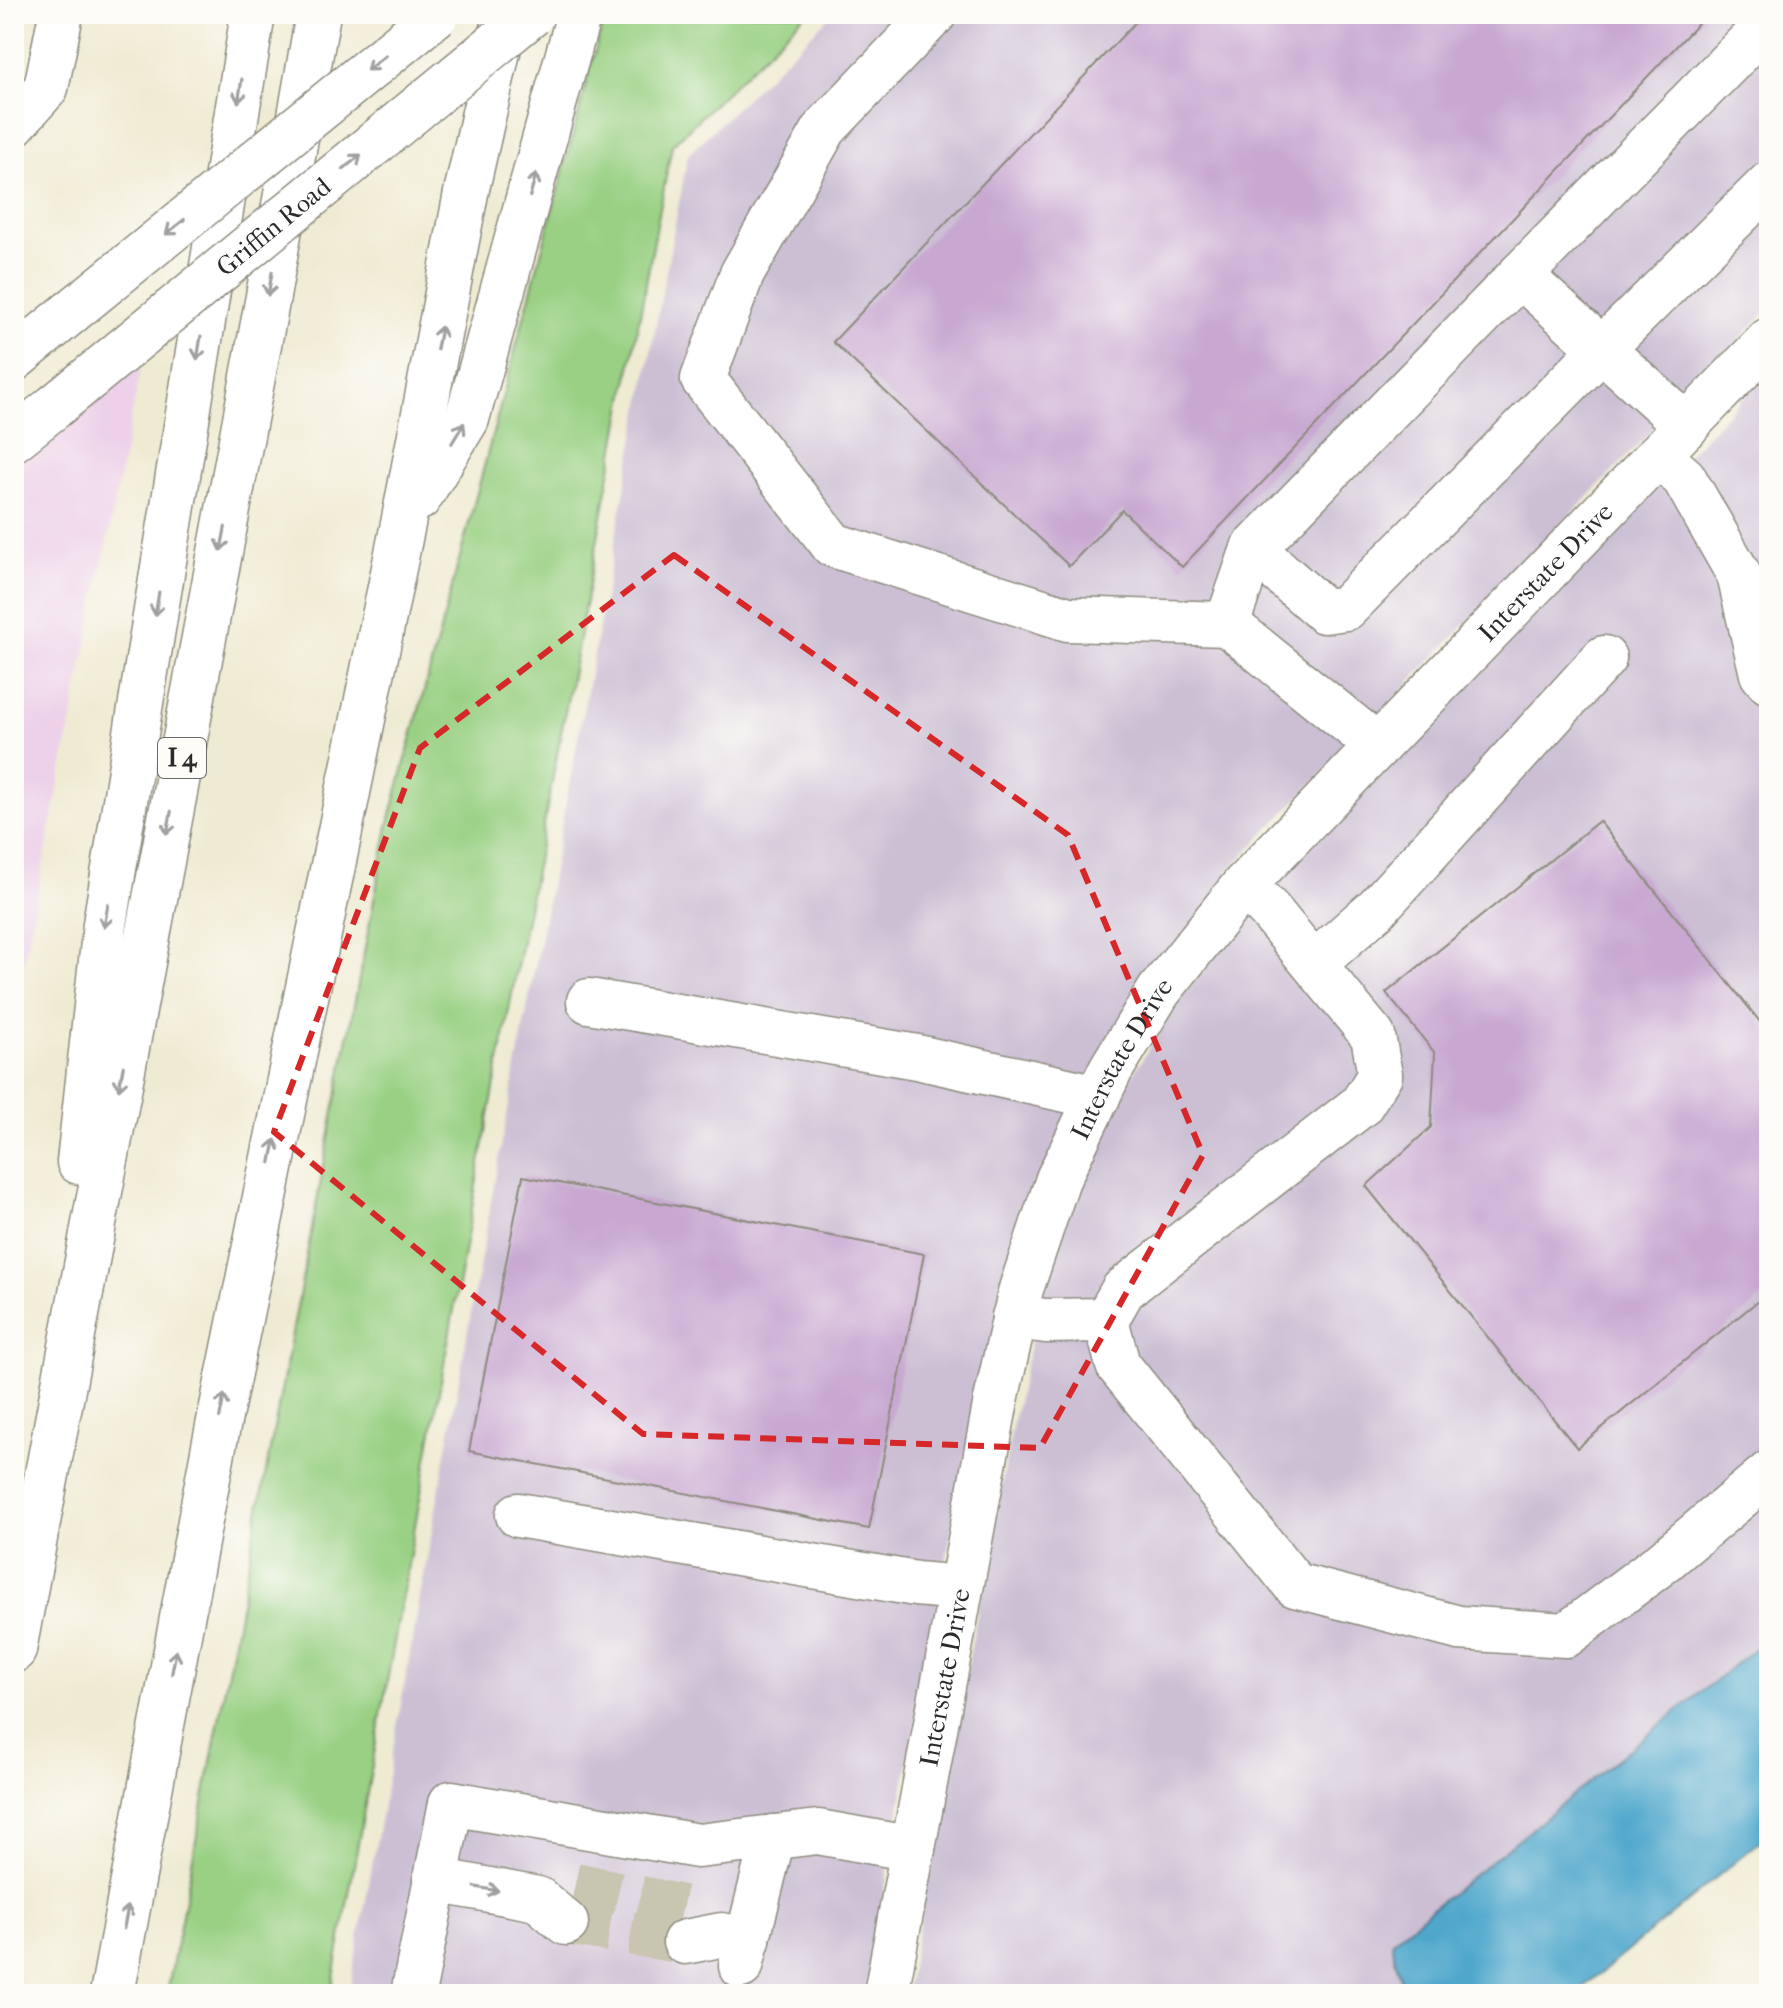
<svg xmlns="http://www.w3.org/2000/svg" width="1783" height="2008" font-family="'IM FELL French Canon',serif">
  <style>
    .built { fill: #edd1e9 }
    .industrial { fill: #ccbfd4 }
    .green { fill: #99d083; stroke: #627e57; stroke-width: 2 }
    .water { fill: #4fa7cc; stroke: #3d697c; stroke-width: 2 }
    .building { fill: #c8a8d1 }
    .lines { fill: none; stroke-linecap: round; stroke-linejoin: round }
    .minor-tunnel { stroke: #c8c5b1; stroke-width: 44; stroke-dasharray: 44 22; stroke-linecap: butt }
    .minor-casing { stroke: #8d8b7f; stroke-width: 47 }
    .highway-casing { stroke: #8d8b7f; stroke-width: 47 }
    .minor { stroke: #fff; stroke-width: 44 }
    .highway { stroke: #fff; stroke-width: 44 }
    .minor-bridge-casing { stroke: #8d8b7f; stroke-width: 47; stroke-linecap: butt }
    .minor-bridge { stroke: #fff; stroke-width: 44 }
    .oneway { stroke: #a0a0a0 }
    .marked { fill: none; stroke: #d62828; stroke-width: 6; stroke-dasharray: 16 10; stroke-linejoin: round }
    .labels { text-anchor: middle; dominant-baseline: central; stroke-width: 8; stroke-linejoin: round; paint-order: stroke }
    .shield { fill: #fdfcf7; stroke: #6a6a68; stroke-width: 2 }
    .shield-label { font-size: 24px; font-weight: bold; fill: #2b2b2b }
    .street-label { font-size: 26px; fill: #2b2b2b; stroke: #fdfcf7 }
  </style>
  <rect width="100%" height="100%" fill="#fdfcf7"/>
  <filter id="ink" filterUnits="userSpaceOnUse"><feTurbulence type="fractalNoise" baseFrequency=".0125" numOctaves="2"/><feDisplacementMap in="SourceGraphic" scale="16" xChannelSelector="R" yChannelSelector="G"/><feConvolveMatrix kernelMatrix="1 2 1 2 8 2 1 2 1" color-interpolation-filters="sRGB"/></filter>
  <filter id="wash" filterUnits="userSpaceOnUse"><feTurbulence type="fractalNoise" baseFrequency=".006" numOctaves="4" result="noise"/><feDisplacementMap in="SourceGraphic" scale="32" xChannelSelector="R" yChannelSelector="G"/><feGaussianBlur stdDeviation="1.8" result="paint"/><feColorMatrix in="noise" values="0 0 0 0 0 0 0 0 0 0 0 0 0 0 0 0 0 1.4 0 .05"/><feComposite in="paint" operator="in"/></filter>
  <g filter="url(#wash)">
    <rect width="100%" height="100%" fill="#efebd3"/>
    <polygon class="built" points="142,363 14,1013 14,467"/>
    <g class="industrial">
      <polygon points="832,14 1769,14 1769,309 1229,870 977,1394 865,1994 349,1994 498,1163 688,155"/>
      <polygon points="1769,371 1769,1637 1391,1942 1404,1994 906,1994 1016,1407 1041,1297 1077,1189 1129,1081 1176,1004 1260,900"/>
    </g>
    <polygon class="green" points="605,14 806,14 672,145 481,1158 331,1994 167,1994 388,826"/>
    <polygon class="water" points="1769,1637 1769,1834 1575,1994 1404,1994 1391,1942"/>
    <g id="blocks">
      <g class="building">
        <polygon points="1143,14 1707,14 1182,567 1122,510 1069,566 833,342"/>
        <polygon points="1599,821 1769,1033 1769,1292 1577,1448 1366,1186 1431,1127 1435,1053 1386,993"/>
        <polygon points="523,1176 924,1254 869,1529 469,1451"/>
      </g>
    </g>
  </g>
  <g filter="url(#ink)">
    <use href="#blocks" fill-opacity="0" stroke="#8d8b7f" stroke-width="2"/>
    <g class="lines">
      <g class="minor-tunnel">
        <polyline points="575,1884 692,1909"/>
        <polyline points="566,1923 685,1942"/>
      </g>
      <g class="minor-casing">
        <g id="minor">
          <polyline points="934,14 825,128 742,274 703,379 833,545 1068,619 1227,624"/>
          <polyline points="14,124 46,88 61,14"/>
          <polyline points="14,359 71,312"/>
          <polyline points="1687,426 1520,275 1769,22"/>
          <polyline points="14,439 54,407"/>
          <polyline points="1658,455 1684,478 1739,575 1762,674 1769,682"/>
          <polyline points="1253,549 1324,611 1346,608 1602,349 1769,184"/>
          <polyline points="1378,746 1227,624 1253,549 1520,275"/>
          <polyline points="1244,885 1269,910 1373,1036 1380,1075 1361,1105 1123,1290 1106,1320 1118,1365 1295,1585 1459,1628 1566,1635 1663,1562 1769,1473"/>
          <polyline points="1314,964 1377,908 1604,658"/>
          <polyline points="589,1001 917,1057 1098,1097"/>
          <polyline points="1014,1317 1046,1321 1106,1320"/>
          <polyline points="518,1515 916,1584 961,1588"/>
          <polyline points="435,1880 538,1899 566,1923"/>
          <polyline points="685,1942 721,1935 748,1940"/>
          <polyline points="741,1966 773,1837"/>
          <polyline points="413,1994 451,1803 698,1846 818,1832 913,1849"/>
          <path id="s1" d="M886 1994 996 1400 1021 1289 1058 1179 1111 1069 1159 991 1244 885 1769 340"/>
        </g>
      </g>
      <g class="highway-casing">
        <g id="highway">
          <polyline points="419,498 467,419 579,14"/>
          <polyline points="79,1162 105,924 253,14"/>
          <polyline points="14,1650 267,302 318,14"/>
          <polyline points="112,1994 214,1446 403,524 466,193 506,16"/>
        </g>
      </g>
      <use href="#minor" class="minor"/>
      <use href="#highway" class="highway"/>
      <g class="minor-bridge-casing">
        <g id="minor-bridge">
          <polyline points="71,312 437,14"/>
          <path id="s2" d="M54 407 532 14"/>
        </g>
      </g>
      <use href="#minor-bridge" class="minor-bridge"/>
    </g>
    <defs><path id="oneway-shaft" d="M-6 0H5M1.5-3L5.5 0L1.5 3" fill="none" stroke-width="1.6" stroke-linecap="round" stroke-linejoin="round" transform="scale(2)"/></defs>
    <g class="oneway">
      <use href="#oneway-shaft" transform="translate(376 63) rotate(141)"/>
      <use href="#oneway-shaft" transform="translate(240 91) rotate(99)"/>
      <use href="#oneway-shaft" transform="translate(352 162) rotate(-39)"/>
      <use href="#oneway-shaft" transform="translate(533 185) rotate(-74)"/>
      <use href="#oneway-shaft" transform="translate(175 227) rotate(141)"/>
      <use href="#oneway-shaft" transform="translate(270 284) rotate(100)"/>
      <use href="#oneway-shaft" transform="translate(439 338) rotate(-79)"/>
      <use href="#oneway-shaft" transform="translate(199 348) rotate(99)"/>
      <use href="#oneway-shaft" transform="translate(458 433) rotate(-59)"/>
      <use href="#oneway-shaft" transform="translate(223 539) rotate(101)"/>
      <use href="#oneway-shaft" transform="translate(157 604) rotate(99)"/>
      <use href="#oneway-shaft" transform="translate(169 823) rotate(101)"/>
      <use href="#oneway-shaft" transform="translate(106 916) rotate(99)"/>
      <use href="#oneway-shaft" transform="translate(121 1078) rotate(101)"/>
      <use href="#oneway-shaft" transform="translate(273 1151) rotate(-79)"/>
      <use href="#oneway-shaft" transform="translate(222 1406) rotate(-79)"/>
      <use href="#oneway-shaft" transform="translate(174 1662) rotate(-79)"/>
      <use href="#oneway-shaft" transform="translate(487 1889) rotate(10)"/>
      <use href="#oneway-shaft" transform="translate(126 1917) rotate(-79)"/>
    </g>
  </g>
  <path class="marked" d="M674 555 1068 835 1203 1155 1040 1448 643 1434 274 1132 420 748Z"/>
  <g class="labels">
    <rect class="shield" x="158" y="738" width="48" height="40" rx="6"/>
    <g class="shield-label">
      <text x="182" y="758">I 4</text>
    </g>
    <g class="street-label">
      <text stroke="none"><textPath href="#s2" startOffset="284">Griffin Road</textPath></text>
      <text stroke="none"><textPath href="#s1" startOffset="1618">Interstate Drive</textPath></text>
      <text stroke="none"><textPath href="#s1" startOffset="970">Interstate Drive</textPath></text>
      <text stroke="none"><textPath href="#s1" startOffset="322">Interstate Drive</textPath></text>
    </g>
  </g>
  <rect width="1783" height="2008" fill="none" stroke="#fdfcf7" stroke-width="48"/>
</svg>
